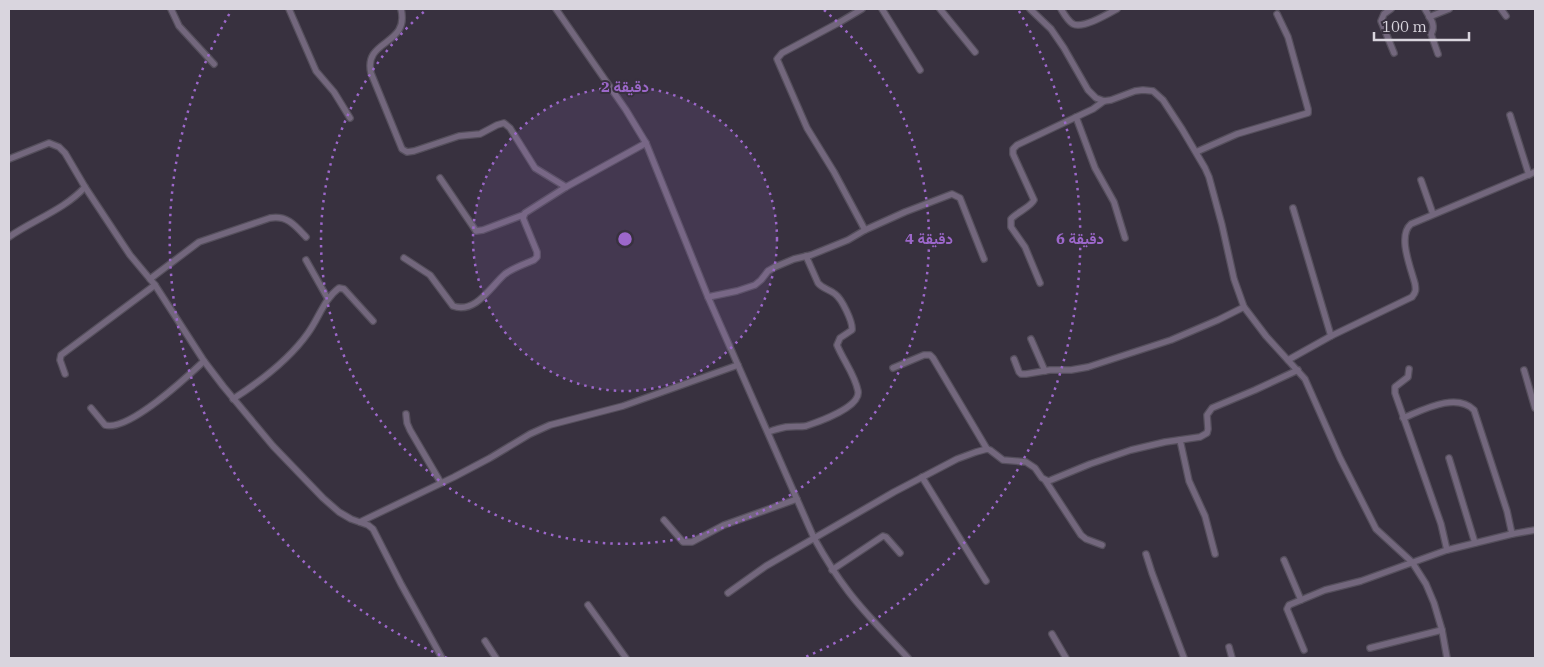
<svg xmlns="http://www.w3.org/2000/svg" width="1544" height="667" font-family="'IBM Plex Serif',Vazirmatn,serif">
  <style>
    .lines { fill: none; stroke-linecap: round; stroke-linejoin: round }
    .minor-casing { stroke: #554f5c; stroke-width: 8 }
    .minor { stroke: #73677d; stroke-width: 5.5 }
    .ring { fill: none; stroke: #9c67ca; stroke-width: 2.5; stroke-dasharray: 2.5 5 }
    .centre { fill: #9c67ca; stroke: #38313f; stroke-width: 2.5 }
    .ring-label { font-size: 15px; text-anchor: middle; font-weight: bold; fill: #9c67ca; stroke: #38313f; stroke-width: 4; stroke-linejoin: round; paint-order: stroke }
  </style>
  <rect width="100%" height="100%" fill="#38313f"/>
  <g class="lines">
    <g class="minor-casing">
      <g id="minor">
        <polyline points="171,9 179,26 214,64"/>
        <polyline points="289,9 316,71 334,92 350,118"/>
        <path d="M401 9C410 46 363 39 371 73L402 149 407 152 414 151 459 136 480 134 497 125 504 123 510 128 535 168 566 187"/>
        <path d="M556 9 626 110 646 143 708 297 814 538C824 556 835 574 848 591 866 615 888 636 908 658"/>
        <polyline points="862,9 840,22 782,53 777,59 807,128 834,172 865,230"/>
        <polyline points="882,9 920,70"/>
        <polyline points="940,9 975,52"/>
        <polyline points="1030,9 1051,29 1064,48 1088,90 1096,98 1104,101 1111,100 1135,91 1143,90 1153,91 1163,100 1182,129 1205,168 1209,177 1222,225 1234,279 1244,307 1266,336 1305,379 1340,458 1376,529 1412,562 1426,584 1434,603 1442,630 1447,658"/>
        <path d="M1061 9C1064 14 1068 21 1073 24 1083 29 1108 14 1117 9"/>
        <polyline points="1391,9 1384,14 1381,21 1394,53"/>
        <path d="M1425 9C1429 17 1437 25 1431 34L1438 54"/>
        <polyline points="1501,9 1506,16"/>
        <polyline points="1429,17 1449,9"/>
        <polyline points="1510,115 1529,175"/>
        <polyline points="1076,117 1095,168 1114,202 1125,238"/>
        <polyline points="1196,152 1237,134 1308,113 1308,109 1288,37 1277,14"/>
        <polyline points="9,159 49,143 59,147 65,153 85,187 120,240 130,255 155,285 204,361 223,386 273,446 323,498 339,512 351,519 368,525 373,529 401,584 442,658"/>
        <polyline points="440,178 476,231 483,230 523,215"/>
        <polyline points="1421,180 1433,214"/>
        <polyline points="1293,208 1331,336"/>
        <path d="M9 237C33 220 64 210 85 187"/>
        <path d="M404 258 430 275 453 306C476 314 491 286 505 274 513 268 525 264 534 260L537 257V252L523 218 525 213 566 187 646 143"/>
        <polyline points="306,260 328,299"/>
        <path d="M150 279 199 242 270 218C287 215 295 225 306 237"/>
        <path d="M1040 283 1025 247 1011 227V219C1017 212 1031 207 1034 200L1013 154V149L1017 145 1093 109 1104 101"/>
        <polyline points="708,297 737,291 755,285 761,280 768,271 775,267 794,259 811,255 848,240 865,230 905,212 952,194 960,198 984,259"/>
        <polyline points="1031,339 1045,371"/>
        <polyline points="1014,359 1019,372 1021,374 1026,374 1050,370 1071,370 1088,367 1171,340 1218,320 1244,307"/>
        <path d="M1288 360 1331 336 1412 297C1416 292 1416 290 1415 284 1411 268 1397 236 1411 224L1535 172"/>
        <polyline points="893,368 924,355 930,355 933,358 987,449"/>
        <polyline points="1409,369 1408,377 1395,387 1395,393 1441,524 1447,550"/>
        <polyline points="1524,370 1535,408"/>
        <polyline points="65,374 60,360 61,355 155,285"/>
        <path d="M233 399C261 381 289 360 308 333 319 318 324 299 339 288L344 289 373 321"/>
        <path d="M91 408 105 425C128 432 187 377 204 361"/>
        <polyline points="406,414 407,423 410,430 441,483"/>
        <path d="M1403 418C1423 410 1456 392 1474 410L1507 511 1512 534"/>
        <path d="M768 432C774 430 780 428 786 427 793 426 800 427 806 426 818 422 861 407 858 391 855 375 843 360 837 345L840 338 852 330C853 322 842 299 835 294 829 289 823 289 818 283L806 256"/>
        <polyline points="1180,440 1189,481 1205,516 1215,554"/>
        <polyline points="1449,458 1475,543"/>
        <polyline points="922,477 986,581"/>
        <polyline points="1045,480 1081,535 1086,539 1102,545"/>
        <polyline points="664,520 683,542 692,542 724,525 797,499"/>
        <polyline points="360,522 454,477 490,458 530,434 550,425 623,406 738,365"/>
        <polyline points="1146,554 1152,573 1184,658"/>
        <polyline points="1284,560 1301,600 1325,590 1361,581 1447,550 1512,534 1535,530"/>
        <polyline points="832,570 883,536 886,537 900,553"/>
        <polyline points="728,593 766,566 894,492 957,459 976,452 987,449 990,450 1003,460 1026,462 1035,468 1042,478 1048,481 1051,480 1090,464 1131,450 1165,442 1200,437 1207,433 1208,429 1207,415 1212,408 1255,390 1298,370"/>
        <polyline points="1301,600 1289,605 1287,609 1304,650"/>
        <polyline points="588,605 626,658"/>
        <polyline points="1052,634 1066,658"/>
        <polyline points="485,641 496,658"/>
        <polyline points="1229,647 1232,658"/>
        <polyline points="1370,648 1442,630"/>
      </g>
    </g>
    <use href="#minor" class="minor"/>
  </g>
  <circle cx="625" cy="239" r="152" fill="#9c67ca" fill-opacity=".12"/>
  <g class="ring">
    <circle cx="625" cy="239" r="152"/>
    <path d="M824 10A304 304 0 1 1 426 10"/>
    <path d="M447 658A455 455 0 0 1 231 11M1019 11A455 455 0 0 1 803 658"/>
  </g>
  <circle cx="625" cy="239" r="8" class="centre"/>
  <g class="ring-label">
    <text x="625" y="92">2 دقيقة</text>
    <text x="929" y="244">4 دقيقة</text>
    <text x="1080" y="244">6 دقيقة</text>
  </g>
  <rect width="1544" height="667" fill="none" stroke="#d9d5de" stroke-width="20"/>
  <path d="M1374 32v8h95v-8" fill="none" stroke="#d9d5de" stroke-width="2.5"/>
  <text x="1382" y="32" font-size="15" fill="#d9d5de" stroke="#38313f" stroke-width="4" paint-order="stroke">100 m</text>
</svg>
